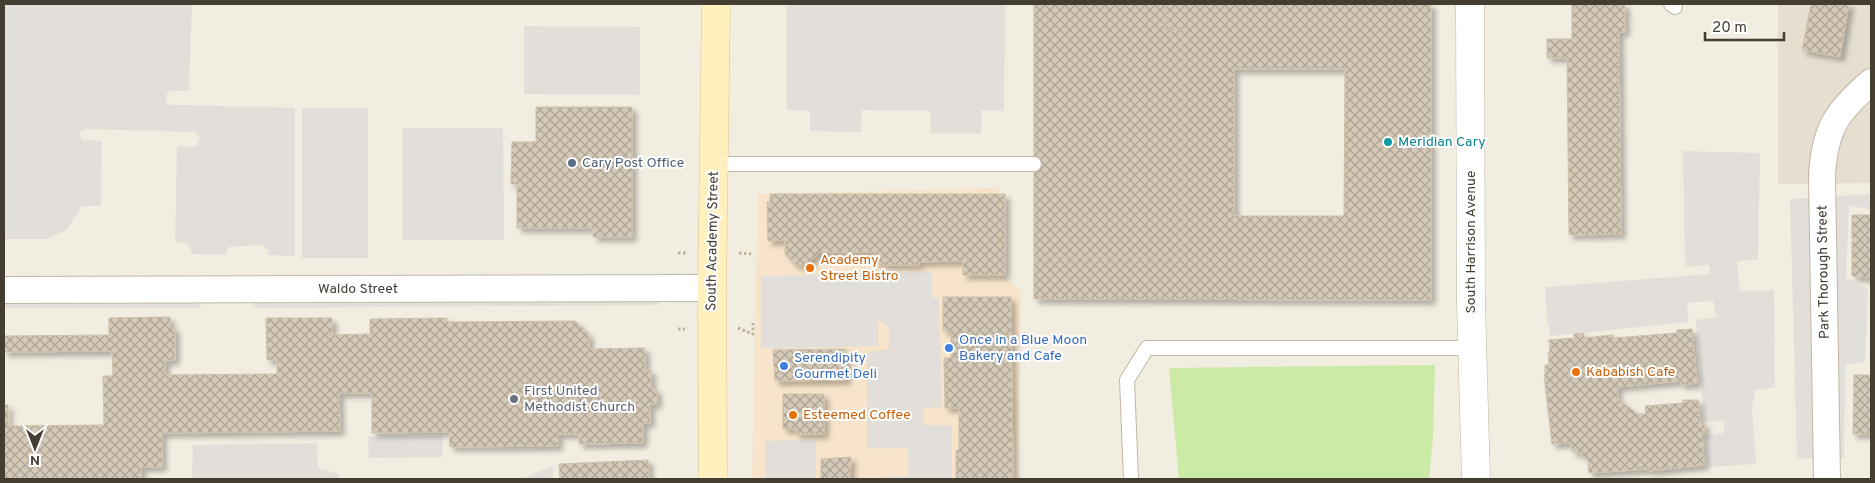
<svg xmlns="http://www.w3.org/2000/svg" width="1875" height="483" font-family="Overpass,sans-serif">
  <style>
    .residential { fill: #e6dfcf }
    .commercial { fill: #f7e4ca }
    .grass { fill: #caeaa6 }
    .parking { fill: #e2dfdb }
    .building { fill: url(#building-cross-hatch); stroke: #cfc1a9; fill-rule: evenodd; filter: url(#shadow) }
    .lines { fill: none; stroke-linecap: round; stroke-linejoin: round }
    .service-casing { stroke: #c0b8a6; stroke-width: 16 }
    .minor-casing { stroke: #c0b8a6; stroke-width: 28 }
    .tertiary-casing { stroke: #c0b8a6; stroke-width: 29 }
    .secondary-casing { stroke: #d8c68f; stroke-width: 29 }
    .path { stroke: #c0b194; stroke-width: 3; stroke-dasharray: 2.5 2.5; stroke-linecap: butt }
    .service { stroke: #fff; stroke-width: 14 }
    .minor { stroke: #fff; stroke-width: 26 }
    .tertiary { stroke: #fff; stroke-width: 28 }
    .secondary { stroke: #fff0be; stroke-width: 28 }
    .culture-dot { fill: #0f9aa8; stroke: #fff; stroke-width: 2 }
    .service-dot { fill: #5c6f8a; stroke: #fff; stroke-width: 2 }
    .food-dot { fill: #e8710a; stroke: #fff; stroke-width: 2 }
    .shop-dot { fill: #3f7fe0; stroke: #fff; stroke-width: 2 }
    .worship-dot { fill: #6b7280; stroke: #fff; stroke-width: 2 }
    .labels { text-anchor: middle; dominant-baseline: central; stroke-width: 4; stroke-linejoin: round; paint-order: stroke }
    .culture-label { font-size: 14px; fill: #0d838f; stroke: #fff; text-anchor: start }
    .service-label { font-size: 14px; fill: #4e5e75; stroke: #fff; text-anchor: start }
    .street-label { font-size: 14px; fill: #433d32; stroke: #fff }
    .food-label { font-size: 14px; fill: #c56008; stroke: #fff; text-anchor: start }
    .shop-label { font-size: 14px; fill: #366cbe; stroke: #fff; text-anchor: start }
    .worship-label { font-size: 14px; fill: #5b616d; stroke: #fff; text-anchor: start }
  </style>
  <defs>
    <pattern id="building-cross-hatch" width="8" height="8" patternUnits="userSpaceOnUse" patternTransform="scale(1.25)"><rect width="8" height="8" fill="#d3c9b6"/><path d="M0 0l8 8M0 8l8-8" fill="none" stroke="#ada495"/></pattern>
    <filter id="shadow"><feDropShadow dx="4.5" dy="4.5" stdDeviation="2.5" flood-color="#0004"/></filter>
  </defs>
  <rect width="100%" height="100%" fill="#f2ede1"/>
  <polygon class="residential" points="1778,4 1871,4 1871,183 1778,184"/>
  <polygon class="commercial" points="999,188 999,273 1021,290 1018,479 752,479 758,194"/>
  <polygon class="grass" points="1435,365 1433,437 1429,479 1179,479 1169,368"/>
  <g class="parking">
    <polygon points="4,4 192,4 189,91 170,91 166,95 166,102 170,105 188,105 295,108 295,256 268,255 268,250 262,245 228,247 225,255 192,254 191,250 186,243 175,242 177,146 194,147 197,144 200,139 198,135 194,132 84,129 81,131 79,135 83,140 102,141 101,206 82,206 67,229 48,239 4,239"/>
    <polygon points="787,4 1005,4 1004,111 981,110 981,134 931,133 931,111 862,110 861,132 810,131 810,111 787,110"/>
    <polygon points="524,26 640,27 640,95 524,94"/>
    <rect x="302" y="108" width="66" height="150"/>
    <polygon points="403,128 503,128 504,240 403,240"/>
    <polygon points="1683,151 1760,153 1758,260 1737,261 1740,291 1774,290 1775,387 1756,390 1752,406 1756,464 1708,467 1706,436 1724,433 1724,421 1704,422 1696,320 1716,317 1713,301 1687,303 1689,322 1551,336 1547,321 1545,287 1710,274 1709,265 1685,267"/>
    <polygon points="1871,194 1871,210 1849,205 1846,278 1868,289 1865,362 1845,365 1844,458 1797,459 1790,199"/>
    <polygon points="932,272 932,298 939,298 942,407 924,408 924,425 952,425 952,479 885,479 885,477 909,476 908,448 867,449 867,352 880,351 889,348 889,328 883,322 878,322 878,346 761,349 761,276"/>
    <polygon points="646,289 660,305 257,308 240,290"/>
    <polygon points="191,291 202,308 4,308 4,292"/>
    <polygon points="443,436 443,457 369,458 368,437"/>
    <polygon points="816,440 816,479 765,479 765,441"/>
    <polygon points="317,443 318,468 340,474 337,479 192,479 193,445"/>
    <polygon points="553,466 553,479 521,479"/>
  </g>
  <g class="building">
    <polygon points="1034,4 1166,4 1166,30 1183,30 1183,257 1034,257"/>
    <path d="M1166 4H1431V300L1034 299V257H1183V30H1166ZM1234 69H1345L1344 216H1234Z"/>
    <polygon points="1572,4 1625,4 1625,32 1619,32 1621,234 1569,235 1567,58 1547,58 1547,39 1572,39"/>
    <polygon points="1811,4 1849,4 1840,57 1802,50"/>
    <polygon points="536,107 632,107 632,237 593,237 593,228 517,228 517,184 511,184 512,142 536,142"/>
    <polygon points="770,194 1005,194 1005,275 963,275 963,261 919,262 919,265 883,265 883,263 875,263 875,252 820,252 808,264 796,265 785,254 785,240 768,241 767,202 770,202"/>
    <polygon points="1852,215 1871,215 1871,276 1868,276 1868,278 1852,276"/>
    <polygon points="943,297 1011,297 1013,479 956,479 956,450 959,450 959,408 945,408 944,358 951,358 951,331 943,331"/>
    <polygon points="170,317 170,328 175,327 175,360 165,361 165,375 277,374 277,360 267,360 266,318 332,318 332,335 370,334 370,319 447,318 447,322 575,321 589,335 589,349 645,348 645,370 651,370 651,389 657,389 657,404 650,404 650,423 643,423 643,443 579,444 579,434 558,434 558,446 450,447 449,432 372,433 372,393 339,393 340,431 162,433 162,467 141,467 141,479 4,479 4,405 8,405 8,426 104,425 103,376 113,376 112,351 4,352 4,336 109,335 109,318"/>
    <polygon points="1692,329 1697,383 1681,385 1681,381 1617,387 1618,399 1637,414 1646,414 1645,406 1683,403 1683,400 1698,400 1700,423 1704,423 1705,433 1702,433 1704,465 1649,471 1649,469 1589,473 1588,464 1590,462 1578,452 1572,452 1571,443 1552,444 1544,375 1545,375 1545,365 1549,365 1548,352 1550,352 1549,340 1574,338 1574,334 1584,333 1584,338 1613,335 1613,338 1677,333 1677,330"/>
    <polygon points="846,349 846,380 775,381 773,350"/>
    <polygon points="1854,375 1871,375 1871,434 1853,434"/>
    <polygon points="783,394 824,394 824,434 796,434 796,429 783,429"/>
    <polygon points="851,457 850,479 821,479 821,459"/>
    <polygon points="648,460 649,479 560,479 559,464"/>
  </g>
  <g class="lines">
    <g class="service-casing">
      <g id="service">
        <polyline points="1671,4 1675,7"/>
        <polyline points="713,164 1034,164"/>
        <polyline points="1131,479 1127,380 1147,348 1473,348"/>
      </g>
    </g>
    <g class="minor-casing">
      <g id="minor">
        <polyline points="4,290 712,288"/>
        <path d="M1827 479 1822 175C1825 129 1836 112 1871 82"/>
      </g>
    </g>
    <g class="tertiary-casing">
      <polyline id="tertiary" points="1470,4 1471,304 1476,479"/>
    </g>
    <g class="secondary-casing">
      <polyline id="secondary" points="713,479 712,288 716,4"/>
    </g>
    <g class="path">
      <polyline points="678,253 686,253"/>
      <polyline points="739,253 751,254"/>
      <polyline points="738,328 753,334 753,323"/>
      <polyline points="678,329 685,329"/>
    </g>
    <use href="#service" class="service"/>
    <use href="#minor" class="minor"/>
    <use href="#tertiary" class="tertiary"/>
    <use href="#secondary" class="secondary"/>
  </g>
  <circle class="culture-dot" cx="1388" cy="142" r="5"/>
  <circle class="service-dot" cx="572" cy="163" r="5"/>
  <g class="food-dot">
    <circle cx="810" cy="268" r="5"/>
    <circle cx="1576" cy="372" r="5"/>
    <circle cx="793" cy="415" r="5"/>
  </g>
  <g class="shop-dot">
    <circle cx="949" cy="348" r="5"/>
    <circle cx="784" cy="366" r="5"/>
  </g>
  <circle class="worship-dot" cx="514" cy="399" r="5"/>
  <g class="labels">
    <g class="culture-label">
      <text x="1398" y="142">Meridian Cary</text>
    </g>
    <g class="service-label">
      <text x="582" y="163">Cary Post Office</text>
    </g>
    <g class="street-label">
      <text transform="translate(713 241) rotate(-89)">South Academy Street</text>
      <text transform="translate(1471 242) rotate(-90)">South Harrison Avenue</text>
      <text transform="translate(1824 272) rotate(-91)">Park Thorough Street</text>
      <text x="358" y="289">Waldo Street</text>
    </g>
    <g class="food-label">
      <text x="820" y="260">Academy<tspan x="820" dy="16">Street Bistro</tspan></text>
      <text x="1586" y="372">Kababish Cafe</text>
      <text x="803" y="415">Esteemed Coffee</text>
    </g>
    <g class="shop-label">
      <text x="959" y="340">Once in a Blue Moon<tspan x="959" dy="16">Bakery and Cafe</tspan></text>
      <text x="794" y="358">Serendipity<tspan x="794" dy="16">Gourmet Deli</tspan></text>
    </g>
    <g class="worship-label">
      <text x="524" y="391">First United<tspan x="524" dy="16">Methodist Church</tspan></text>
    </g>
  </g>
  <rect width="1875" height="483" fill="none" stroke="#433d32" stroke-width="10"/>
  <g transform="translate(35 448) rotate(180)" stroke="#ffffff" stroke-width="4" paint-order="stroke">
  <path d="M0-4L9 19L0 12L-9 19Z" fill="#433d32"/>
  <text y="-8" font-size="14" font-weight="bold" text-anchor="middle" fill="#433d32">N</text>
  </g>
  <path d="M1705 32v8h79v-8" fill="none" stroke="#433d32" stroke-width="2.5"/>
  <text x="1712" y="32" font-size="15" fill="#433d32" stroke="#ffffff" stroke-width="4" paint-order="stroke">20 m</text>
</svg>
